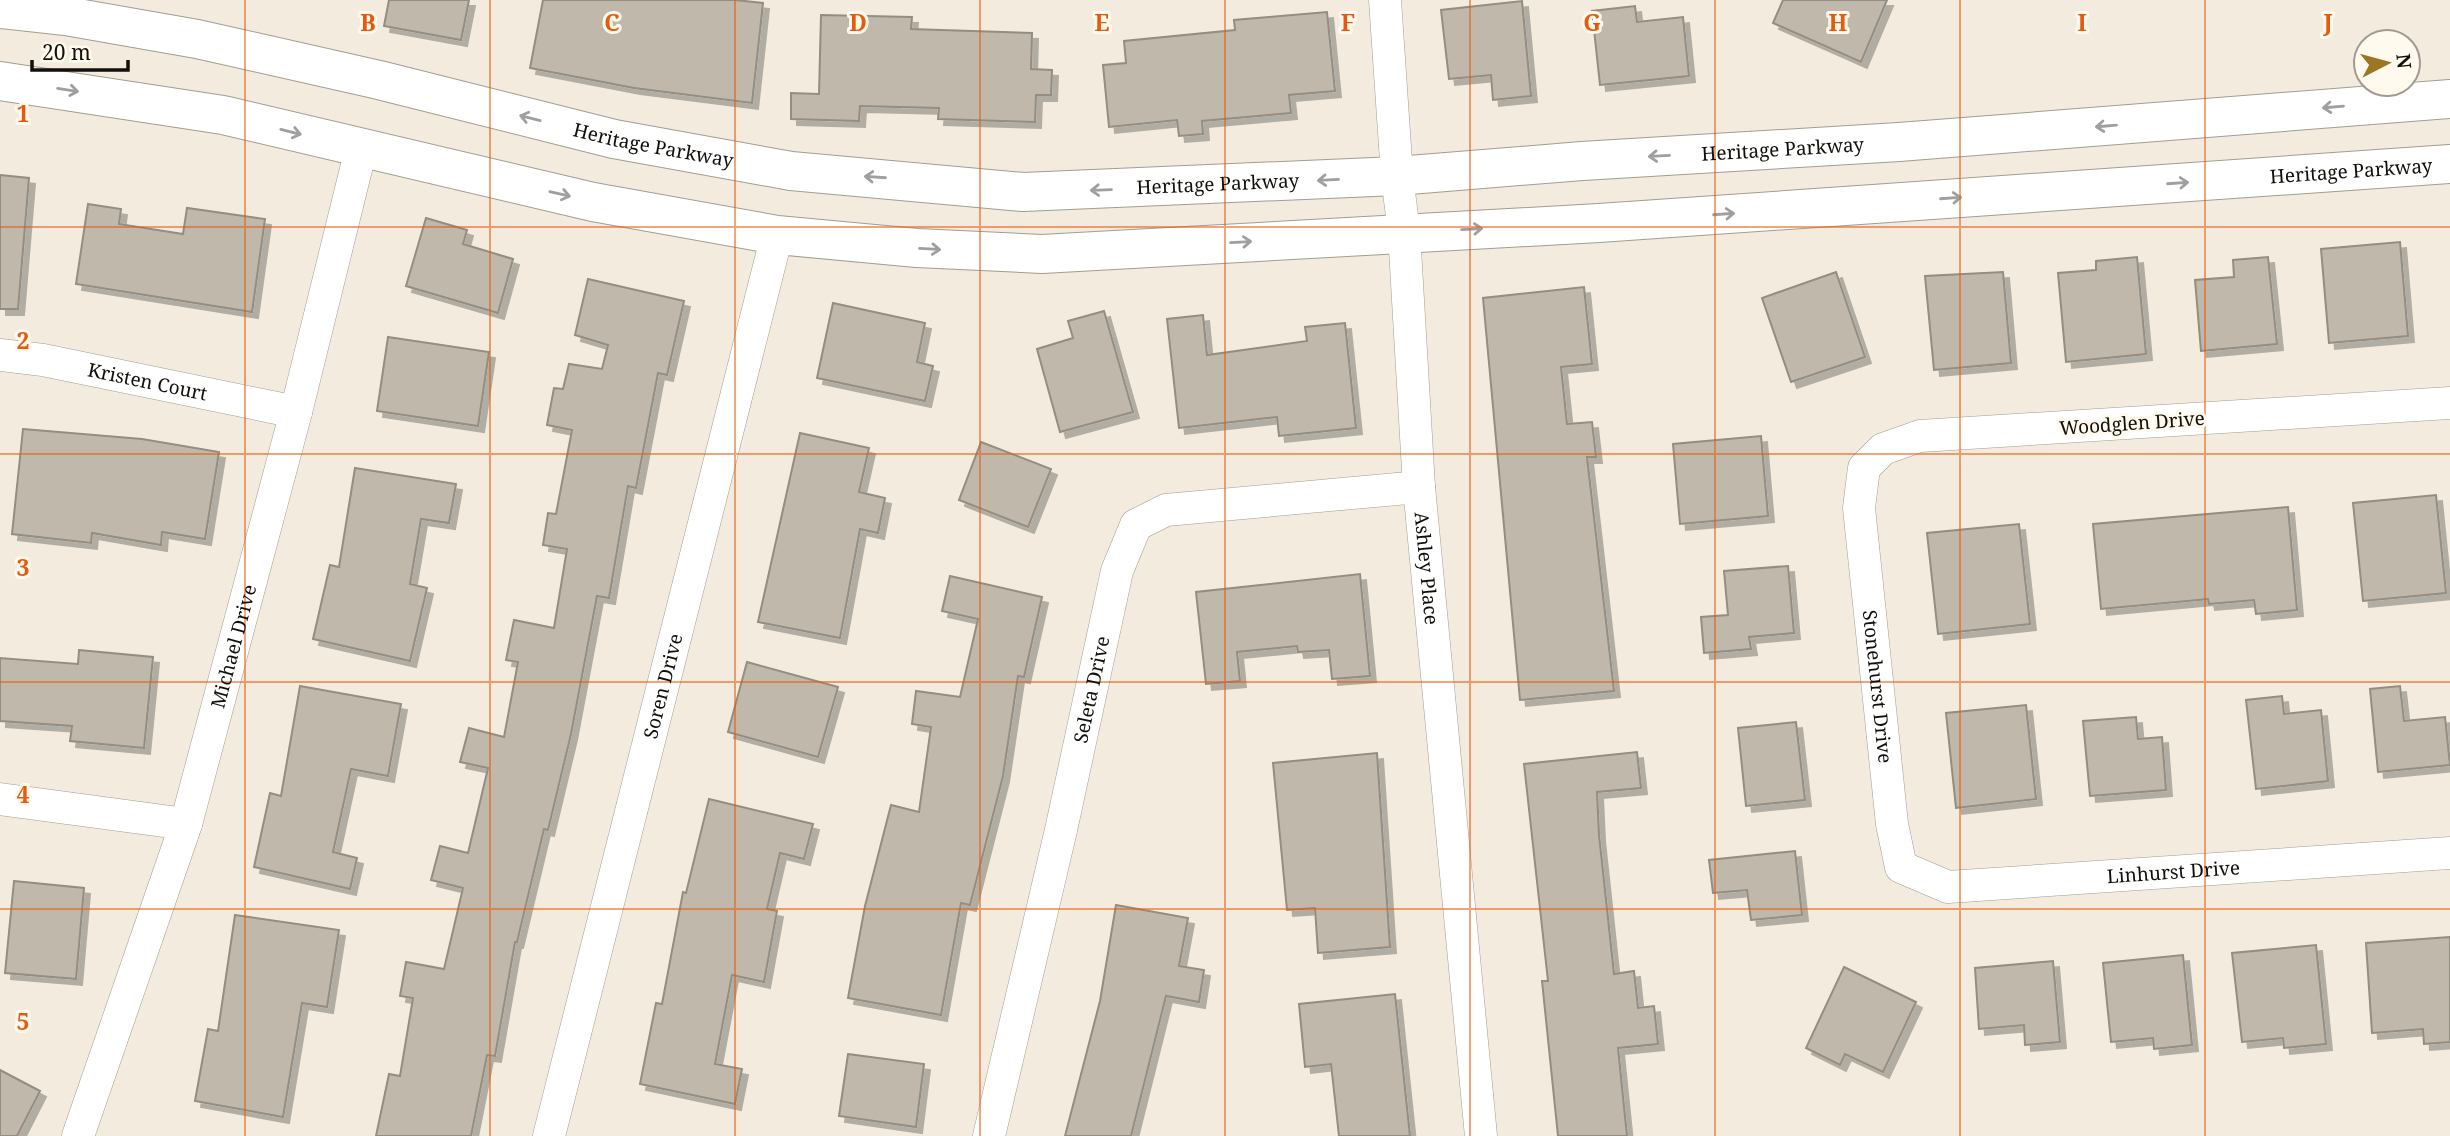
<svg xmlns="http://www.w3.org/2000/svg" width="2450" height="1136" font-family="'Noto Serif',serif">
  <style>
    .building { fill: #bfb8ab; stroke: #948d81; stroke-width: 2; filter: url(#shadow) }
    .lines { fill: none; stroke-linecap: round; stroke-linejoin: round }
    .minor-casing { stroke: #a39d90; stroke-width: 33 }
    .major-casing { stroke: #a39d90; stroke-width: 40 }
    .minor { stroke: #fff; stroke-width: 32 }
    .major { stroke: #fff; stroke-width: 38 }
    .oneway { stroke: #a09f9d }
    .grid { fill: none; stroke: #e8590c; stroke-width: 2; stroke-opacity: 0.55 }
    .labels { text-anchor: middle; dominant-baseline: central; stroke-width: 6; stroke-linejoin: round; paint-order: stroke }
    .street-label { font-size: 19px; fill: #110f0a; stroke: #fff9ee }
    .grid-label { font-size: 23px; text-anchor: middle; font-weight: bold; fill: #e8590c; stroke: #fff9ee; stroke-width: 6; stroke-linejoin: round; paint-order: stroke }
  </style>
  <defs>
    <filter id="shadow"><feDropShadow dx="6" dy="6" stdDeviation="0" flood-color="#0004"/></filter>
  </defs>
  <rect width="100%" height="100%" fill="#f3ecde"/>
  <g class="building">
    <polygon points="389,0 469,0 461,40 384,26"/>
    <polygon points="543,0 735,0 763,3 752,103 634,88 530,68"/>
    <polygon points="1783,0 1887,0 1861,62 1773,23"/>
    <polygon points="1522,1 1531,96 1493,100 1491,75 1449,79 1441,10"/>
    <polygon points="1635,6 1637,22 1683,17 1689,76 1600,85 1592,11"/>
    <polygon points="1327,12 1335,91 1289,95 1291,113 1202,121 1203,134 1179,136 1177,120 1109,127 1103,65 1126,63 1124,41 1235,30 1234,20"/>
    <polygon points="821,15 912,17 911,29 1032,33 1031,69 1052,70 1051,95 1036,95 1035,122 938,119 939,108 860,106 859,121 791,119 791,93 819,94"/>
    <polygon points="0,175 29,178 18,309 0,309"/>
    <polygon points="88,204 121,209 119,224 183,234 187,208 265,219 252,312 76,284"/>
    <polygon points="426,218 467,230 463,244 513,259 498,313 406,286"/>
    <polygon points="2400,242 2408,336 2329,343 2321,249"/>
    <polygon points="2137,257 2146,354 2066,362 2058,273 2096,270 2096,261"/>
    <polygon points="2268,257 2277,344 2201,351 2195,280 2234,277 2233,260"/>
    <polygon points="1836,272 1865,357 1791,382 1762,298"/>
    <polygon points="2003,272 2011,363 1934,370 1925,276"/>
    <polygon points="588,279 684,301 667,375 658,373 636,488 628,486 609,598 597,596 571,734 548,830 544,829 517,942 515,942 495,1056 487,1055 471,1136 376,1136 389,1074 400,1076 413,998 400,996 406,962 444,969 463,888 431,880 440,846 468,853 488,768 460,762 469,728 504,737 518,662 506,660 514,620 554,628 567,549 543,545 548,513 556,514 572,430 547,425 554,388 563,389 569,364 602,369 608,345 575,335"/>
    <polygon points="1584,287 1592,364 1561,367 1567,424 1592,422 1596,457 1587,457 1614,691 1520,700 1483,298"/>
    <polygon points="833,303 925,323 917,362 933,366 925,401 817,378"/>
    <polygon points="1104,311 1133,412 1060,432 1037,349 1073,338 1068,321"/>
    <polygon points="1203,315 1207,355 1307,341 1305,327 1345,323 1356,428 1279,436 1277,417 1179,428 1167,319"/>
    <polygon points="388,337 489,352 478,426 377,411"/>
    <polygon points="23,429 142,439 219,452 205,539 162,532 161,545 92,533 91,543 12,534"/>
    <polygon points="800,433 869,448 859,492 885,498 878,533 860,529 840,638 758,622"/>
    <polygon points="1761,436 1768,516 1680,524 1673,444"/>
    <polygon points="981,442 1051,469 1028,527 959,500"/>
    <polygon points="355,468 456,484 449,523 421,519 410,584 427,588 410,661 313,639 330,565 339,567"/>
    <polygon points="2436,495 2446,593 2363,601 2353,503"/>
    <polygon points="2288,507 2297,610 2256,614 2254,600 2209,604 2208,599 2101,609 2093,524"/>
    <polygon points="2019,524 2030,624 1938,634 1927,533"/>
    <polygon points="1788,566 1794,633 1749,637 1751,649 1704,653 1701,617 1728,615 1724,571"/>
    <polygon points="1360,574 1370,676 1332,679 1329,650 1298,652 1297,646 1237,652 1240,681 1206,684 1196,592"/>
    <polygon points="950,576 1042,597 1024,677 1018,676 1003,776 970,905 961,903 941,1015 848,998 865,906 891,805 919,812 931,727 912,724 916,691 960,697 978,619 942,611"/>
    <polygon points="79,650 153,657 144,748 70,741 72,726 0,721 0,658 78,664"/>
    <polygon points="747,662 838,687 818,757 728,732"/>
    <polygon points="300,686 401,704 388,776 351,769 333,852 357,858 350,889 254,867 270,793 281,796"/>
    <polygon points="2400,686 2404,721 2445,717 2450,765 2378,772 2370,689"/>
    <polygon points="2282,696 2284,714 2321,710 2328,781 2256,789 2246,700"/>
    <polygon points="2026,705 2036,799 1956,808 1946,713"/>
    <polygon points="2136,717 2138,739 2162,737 2166,790 2090,796 2083,721"/>
    <polygon points="1796,722 1805,800 1746,806 1738,728"/>
    <polygon points="1637,752 1641,788 1597,792 1599,835 1614,974 1634,971 1638,1008 1654,1006 1658,1044 1618,1048 1627,1136 1558,1136 1542,981 1548,981 1524,764"/>
    <polygon points="1377,753 1390,947 1318,953 1315,908 1287,910 1273,763"/>
    <polygon points="709,799 813,824 804,859 780,853 767,909 777,911 764,982 732,975 715,1064 742,1069 735,1104 640,1084 656,1003 662,1004 683,892 686,893"/>
    <polygon points="1795,851 1802,915 1751,920 1747,890 1713,893 1709,860"/>
    <polygon points="14,881 84,888 76,979 5,973"/>
    <polygon points="1116,905 1188,918 1179,966 1204,970 1199,1002 1166,996 1131,1136 1065,1136 1100,1001"/>
    <polygon points="235,915 339,930 327,1007 302,1003 283,1117 195,1101 208,1029 218,1031"/>
    <polygon points="2450,937 2450,1042 2424,1044 2423,1029 2372,1033 2366,943"/>
    <polygon points="2316,945 2326,1044 2284,1048 2283,1038 2242,1042 2232,953"/>
    <polygon points="2183,955 2192,1045 2154,1049 2153,1038 2111,1042 2103,963"/>
    <polygon points="2053,961 2060,1042 2025,1045 2024,1025 1979,1029 1975,968"/>
    <polygon points="1844,967 1916,1002 1883,1072 1845,1054 1840,1065 1806,1048"/>
    <polygon points="1395,994 1410,1136 1339,1136 1331,1064 1305,1067 1299,1004"/>
    <polygon points="848,1054 924,1064 916,1127 839,1116"/>
    <polygon points="0,1070 40,1091 17,1136 0,1136"/>
  </g>
  <g class="lines">
    <g class="minor-casing">
      <g id="minor">
        <path id="s1" d="M1385 0 1397 176 1404 232 1419 487 1481 1136"/>
        <path id="s2" d="M0 355 43 360 296 412"/>
        <path id="s3" d="M2450 403 1920 436 1883 449 1864 468 1859 508 1892 824 1901 867 1948 887 2450 853"/>
        <polyline points="0,799 186,824"/>
        <path id="s4" d="M78 1136 186 824 296 412 361 149"/>
        <path id="s5" d="M549 1136 777 235"/>
        <path id="s6" d="M989 1136 1061 830 1117 571 1136 525 1166 510 1419 487"/>
      </g>
    </g>
    <g class="major-casing">
      <g id="major">
        <path id="s7" d="M0 9 66 16 197 39 379 80 614 139 791 171 1023 192 1397 176 1582 161 1899 142 2450 99"/>
        <path id="s8" d="M0 81 223 115 593 202 777 235 917 248 1042 254 1599 223 2450 164"/>
      </g>
    </g>
    <use href="#minor" class="minor"/>
    <use href="#major" class="major"/>
  </g>
  <defs><path id="oneway-shaft" d="M-6 0H5M1.5-3L5.5 0L1.5 3" fill="none" stroke-width="1.6" stroke-linecap="round" stroke-linejoin="round" transform="scale(1.75)"/></defs>
  <g class="oneway">
    <use href="#oneway-shaft" transform="translate(68 90) rotate(9)"/>
    <use href="#oneway-shaft" transform="translate(2333 107) rotate(175)"/>
    <use href="#oneway-shaft" transform="translate(530 118) rotate(-166)"/>
    <use href="#oneway-shaft" transform="translate(2106 126) rotate(175)"/>
    <use href="#oneway-shaft" transform="translate(291 132) rotate(14)"/>
    <use href="#oneway-shaft" transform="translate(1659 156) rotate(177)"/>
    <use href="#oneway-shaft" transform="translate(875 177) rotate(-176)"/>
    <use href="#oneway-shaft" transform="translate(1328 180) rotate(177)"/>
    <use href="#oneway-shaft" transform="translate(2178 183) rotate(-4)"/>
    <use href="#oneway-shaft" transform="translate(1101 190) rotate(178)"/>
    <use href="#oneway-shaft" transform="translate(560 194) rotate(13)"/>
    <use href="#oneway-shaft" transform="translate(1951 198) rotate(-4)"/>
    <use href="#oneway-shaft" transform="translate(1724 214) rotate(-4)"/>
    <use href="#oneway-shaft" transform="translate(1472 229) rotate(-3)"/>
    <use href="#oneway-shaft" transform="translate(1241 242) rotate(-3)"/>
    <use href="#oneway-shaft" transform="translate(930 249) rotate(3)"/>
  </g>
  <path class="grid" d="M245 0V1136M490 0V1136M735 0V1136M980 0V1136M1225 0V1136M1470 0V1136M1715 0V1136M1960 0V1136M2205 0V1136M0 227H2450M0 454H2450M0 682H2450M0 909H2450"/>
  <g class="labels">
    <g class="street-label">
      <text stroke="none"><textPath href="#s7" startOffset="668">Heritage Parkway</textPath></text>
      <text stroke="none"><textPath href="#s7" startOffset="1802">Heritage Parkway</textPath></text>
      <text stroke="none"><textPath href="#s8" startOffset="2370">Heritage Parkway</textPath></text>
      <text stroke="none"><textPath href="#s7" startOffset="1236">Heritage Parkway</textPath></text>
      <text stroke="none"><textPath href="#s2" startOffset="150">Kristen Court</textPath></text>
      <text transform="translate(2132 423) rotate(-4)">Woodglen Drive</text>
      <text stroke="none"><textPath href="#s1" startOffset="570">Ashley Place</textPath></text>
      <text stroke="none"><textPath href="#s4" startOffset="514">Michael Drive</textPath></text>
      <text stroke="none"><textPath href="#s5" startOffset="464">Soren Drive</textPath></text>
      <text stroke="none"><textPath href="#s3" startOffset="817">Stonehurst Drive</textPath></text>
      <text stroke="none"><textPath href="#s6" startOffset="458">Seleta Drive</textPath></text>
      <text stroke="none"><textPath href="#s3" startOffset="1276">Linhurst Drive</textPath></text>
    </g>
  </g>
  <g class="grid-label">
    <text x="368" y="31">B</text>
    <text x="612" y="31">C</text>
    <text x="858" y="31">D</text>
    <text x="1102" y="31">E</text>
    <text x="1348" y="31">F</text>
    <text x="1592" y="31">G</text>
    <text x="1838" y="31">H</text>
    <text x="2082" y="31">I</text>
    <text x="2328" y="31">J</text>
    <text x="23" y="122">1</text>
    <text x="23" y="349">2</text>
    <text x="23" y="576">3</text>
    <text x="23" y="803">4</text>
    <text x="23" y="1030">5</text>
  </g>
  <g transform="translate(2387 63) rotate(84)"><circle r="33" fill="#fff9ee" stroke="#a09b93" stroke-width="2"/>
  <path d="M0-5L12 26L0 18L-12 26Z" fill="#9c7623"/>
  <text y="-10" font-size="19" font-weight="bold" text-anchor="middle" fill="#110f0a">N</text>
  </g>
  <path d="M32 60v10h96v-10" fill="none" stroke="#110f0a" stroke-width="3.5"/>
  <text x="42" y="60" font-size="21" fill="#110f0a" stroke="#fff9ee" stroke-width="5" paint-order="stroke">20 m</text>
</svg>
